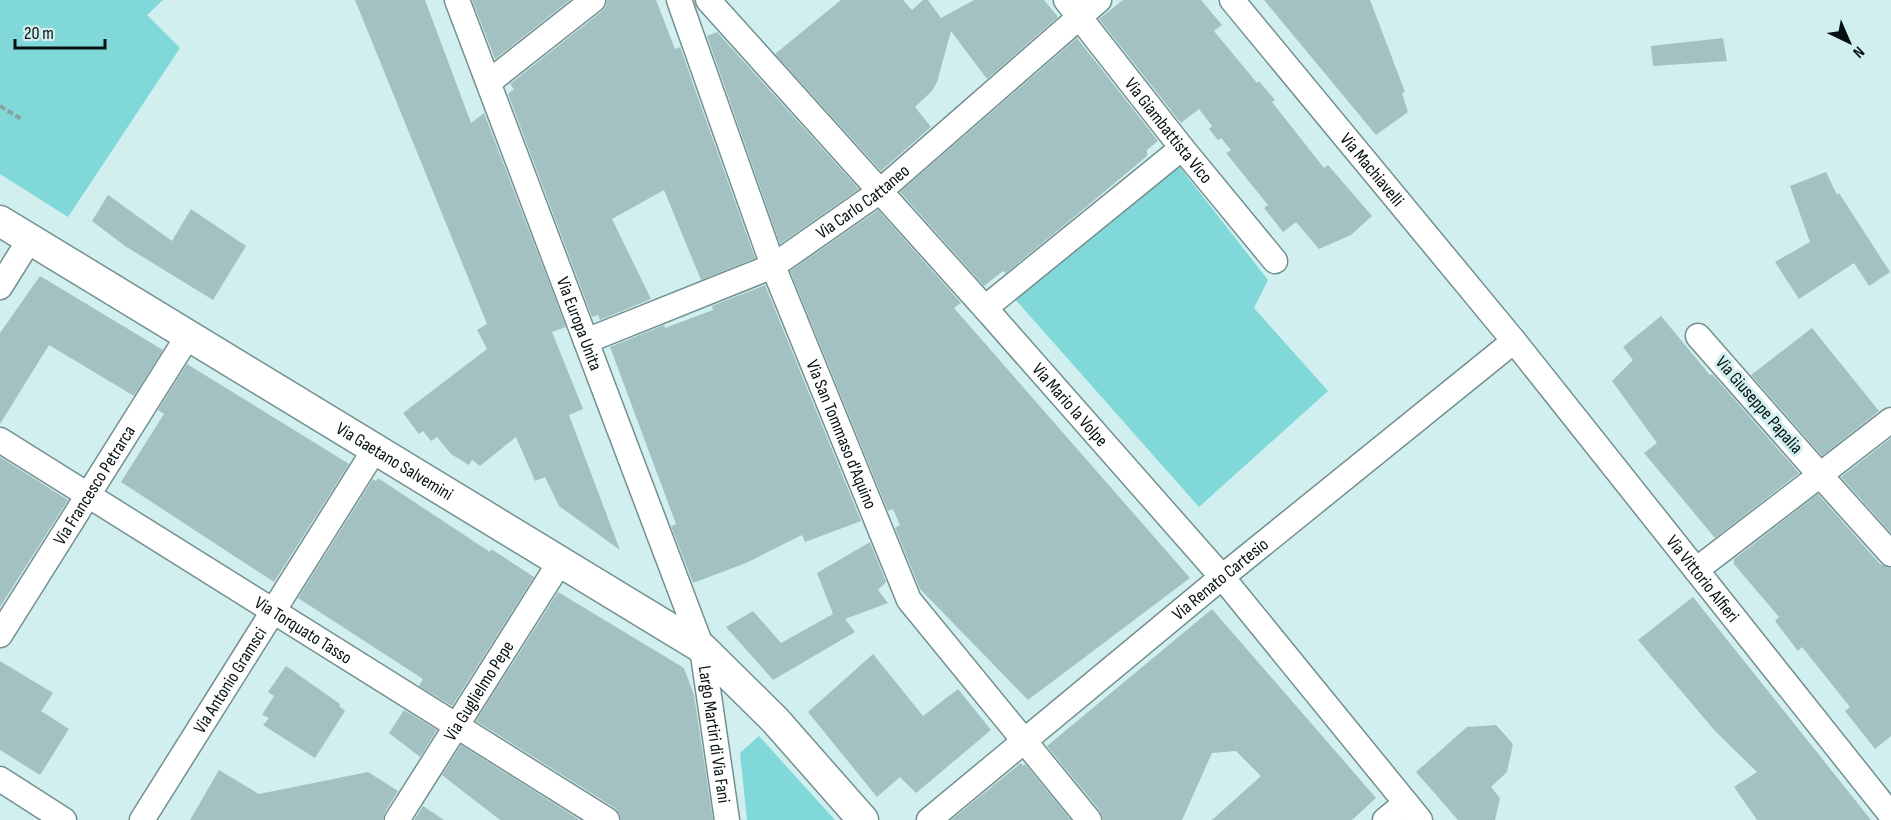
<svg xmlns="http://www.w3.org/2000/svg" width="1891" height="820" font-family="'Sofia Sans Condensed',sans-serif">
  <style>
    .green { fill: #80d8d9 }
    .building { fill: #a4c1c1 }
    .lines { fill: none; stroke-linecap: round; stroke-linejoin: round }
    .minor-casing { stroke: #748f8f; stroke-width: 27 }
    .tertiary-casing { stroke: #748f8f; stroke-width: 33 }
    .path { stroke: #8aa2a2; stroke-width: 4; stroke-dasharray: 6 3; stroke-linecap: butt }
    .minor { stroke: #fff; stroke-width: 24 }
    .tertiary { stroke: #fff; stroke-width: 30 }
    .labels { text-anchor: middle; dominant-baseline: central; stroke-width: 6; stroke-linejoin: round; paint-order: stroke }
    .street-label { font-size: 18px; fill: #061010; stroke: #d1efef }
  </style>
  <rect width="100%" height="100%" fill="#d1efef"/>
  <g class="green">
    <polygon points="0,0 163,0 147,15 180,48 68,217 0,174"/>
    <polygon points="1179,166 1268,280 1254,308 1328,391 1199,507 1015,299"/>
    <polygon points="759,736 835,820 747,820 740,753"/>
  </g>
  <g class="building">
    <polygon points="355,0 425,0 471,123 484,113 566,327 552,332 583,409 569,415 620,550 559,506 545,477 535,481 516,437 480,466 472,460 469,465 451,454 437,437 431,441 423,431 419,434 403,413 487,349 477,330 487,324"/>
    <polygon points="472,0 570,0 495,59"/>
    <polygon points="607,0 656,0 675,49 680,47 755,258 701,280 664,190 612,219 651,299 600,320 598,315 592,317 508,94 514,89 510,84 602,11 606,6"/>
    <polygon points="841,0 903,0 912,10 923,0 928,0 941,18 974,0 1044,0 1058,17 987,79 951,31 937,82 932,91 915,107 931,127 881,171 775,54"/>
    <polygon points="1123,0 1201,0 1222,25 1214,31 1257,83 1259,81 1275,100 1272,102 1324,168 1328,165 1372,216 1351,235 1319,249 1296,222 1283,232 1264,208 1268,205 1226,153 1231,150 1221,138 1218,140 1209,129 1212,126 1199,109 1181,123 1099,19"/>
    <polygon points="1264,0 1370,0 1405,92 1402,93 1408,112 1376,135"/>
    <polygon points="717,32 859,189 780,244 707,36"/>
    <polygon points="1077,38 1158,141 1147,150 1147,156 1073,218 1006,273 1003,271 984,286 900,192"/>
    <polygon points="1723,38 1727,61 1653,66 1651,46"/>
    <polygon points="1826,172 1837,195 1839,193 1890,272 1869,286 1854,263 1799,299 1775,262 1810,242 1790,186"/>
    <polygon points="108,195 172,241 191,209 246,246 213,300 125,246 92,221"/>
    <polygon points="878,210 961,303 954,308 1190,578 1028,700 920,589 895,528 900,525 893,509 888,511 790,271"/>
    <polygon points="40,276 163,350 134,396 49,345 0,424 0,333"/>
    <polygon points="765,285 861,521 805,542 802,535 746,563 693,583 671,526 676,524 610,347 664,325 665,328 713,310 712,306"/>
    <polygon points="1661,316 1710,375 1712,374 1799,473 1715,538 1644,453 1657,443 1612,381 1633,360 1623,347"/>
    <polygon points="1812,328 1879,411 1822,456 1751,375"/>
    <polygon points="187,364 349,464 274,582 121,482 164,414 158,410"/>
    <polygon points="1891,438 1891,533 1841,477"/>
    <polygon points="0,457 68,500 0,607"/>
    <polygon points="378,478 490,552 491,549 534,577 452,706 419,686 423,679 298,598 373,479 376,481"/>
    <polygon points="1818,494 1880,564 1891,568 1891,736 1875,749 1845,711 1850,707 1802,647 1798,651 1775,621 1779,617 1733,563 1735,562 1733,560"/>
    <polygon points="870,542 886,582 878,590 888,603 845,619 855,632 773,680 726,627 753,611 781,643 833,614 817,573"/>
    <polygon points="558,592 684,668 694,695 713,820 621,820 619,813 615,808 476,721"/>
    <polygon points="1693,597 1871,820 1757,820 1734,787 1757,772 1715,731 1638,640"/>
    <polygon points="1212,609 1376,798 1352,820 1212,820 1261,776 1236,751 1212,753 1182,820 1103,820 1100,811 1047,746"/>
    <polygon points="873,654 923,716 958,689 991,730 916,793 900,777 877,797 808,712"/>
    <polygon points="0,661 53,693 41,711 69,729 40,775 0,750"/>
    <polygon points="286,666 340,704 339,706 345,711 315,758 263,725 269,718 262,715 274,696 268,692"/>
    <polygon points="404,710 437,730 420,757 389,733"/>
    <polygon points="1496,725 1513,744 1507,772 1491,787 1500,798 1495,820 1458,820 1416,772 1467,727"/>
    <polygon points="461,745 580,820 500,820 442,775"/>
    <polygon points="1021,763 1023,766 1025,764 1071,820 951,820"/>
    <polygon points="219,770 259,794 368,772 398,791 385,812 383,820 190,820"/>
    <polygon points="423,806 444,820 414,820"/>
  </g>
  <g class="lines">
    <g class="minor-casing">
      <g id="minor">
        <path id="s1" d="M457 0 702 648 727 820"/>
        <path id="s2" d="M679 0 773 266 909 600 1089 820"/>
        <path id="s3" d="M708 0 985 308 1222 577 1420 820"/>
        <path id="s4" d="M1066 0 1182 148 1275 261"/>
        <path id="s5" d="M1232 0 1514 341 1891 815"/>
        <polyline points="489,82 593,0"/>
        <polyline points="0,287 30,239"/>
        <polyline points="985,308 1182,148"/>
        <path id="s6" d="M586 341 773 266 879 192 1099 0"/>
        <polyline points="1891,420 1820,475 1891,554"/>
        <path id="s7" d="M0 440 607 820"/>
        <polyline points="1696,570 1820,475 1698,336"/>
        <path id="s8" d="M0 635 188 336"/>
        <polyline points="0,779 64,820"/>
        <path id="s9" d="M142 820 375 449"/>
        <path id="s10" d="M397 820 560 562"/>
        <path id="s11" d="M929 820 1222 577 1514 341"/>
        <polyline points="1385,820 1406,803"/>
      </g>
    </g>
    <g class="tertiary-casing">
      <g id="tertiary">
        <path id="s12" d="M0 221 702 648 775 720 863 820"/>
      </g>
    </g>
    <polyline class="path" points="0,106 23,120"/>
    <use href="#minor" class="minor"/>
    <use href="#tertiary" class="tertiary"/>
  </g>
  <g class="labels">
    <g class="street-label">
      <text stroke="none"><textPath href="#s4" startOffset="166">Via Giambattista Vico</textPath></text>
      <text stroke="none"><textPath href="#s5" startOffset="220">Via Machiavelli</textPath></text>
      <text stroke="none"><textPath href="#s6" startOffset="312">Via Carlo Cattaneo</textPath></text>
      <text stroke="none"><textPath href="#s1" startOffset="346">Via Europa Unita</textPath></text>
      <text stroke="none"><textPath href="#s3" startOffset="543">Via Mario la Volpe</textPath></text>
      <text transform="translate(1759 405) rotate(49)">Via Giuseppe Papalia</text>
      <text stroke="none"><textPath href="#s2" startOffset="464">Via San Tommaso d'Aquino</textPath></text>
      <text stroke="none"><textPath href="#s12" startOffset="462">Via Gaetano Salvemini</textPath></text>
      <text stroke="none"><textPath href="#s8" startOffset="177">Via Francesco Petrarca</textPath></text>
      <text stroke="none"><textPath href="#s5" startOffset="746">Via Vittorio Alfieri</textPath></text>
      <text stroke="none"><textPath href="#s11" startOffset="378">Via Renato Cartesio</textPath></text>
      <text stroke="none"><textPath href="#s7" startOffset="358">Via Torquato Tasso</textPath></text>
      <text stroke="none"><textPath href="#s9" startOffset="165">Via Antonio Gramsci</textPath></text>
      <text stroke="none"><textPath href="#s10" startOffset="153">Via Guglielmo Pepe</textPath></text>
      <text stroke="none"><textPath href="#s1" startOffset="780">Largo Martiri di Via Fani</textPath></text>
    </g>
  </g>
  <g transform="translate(1849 42) rotate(136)" stroke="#d1efef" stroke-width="4.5" paint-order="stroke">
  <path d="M0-4.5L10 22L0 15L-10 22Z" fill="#061010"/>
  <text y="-9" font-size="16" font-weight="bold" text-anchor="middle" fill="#061010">N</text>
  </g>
  <path d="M15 39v9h90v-9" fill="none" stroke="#061010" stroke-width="3"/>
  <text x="24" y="39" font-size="18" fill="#061010" stroke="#d1efef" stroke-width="4.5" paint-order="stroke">20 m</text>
</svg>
